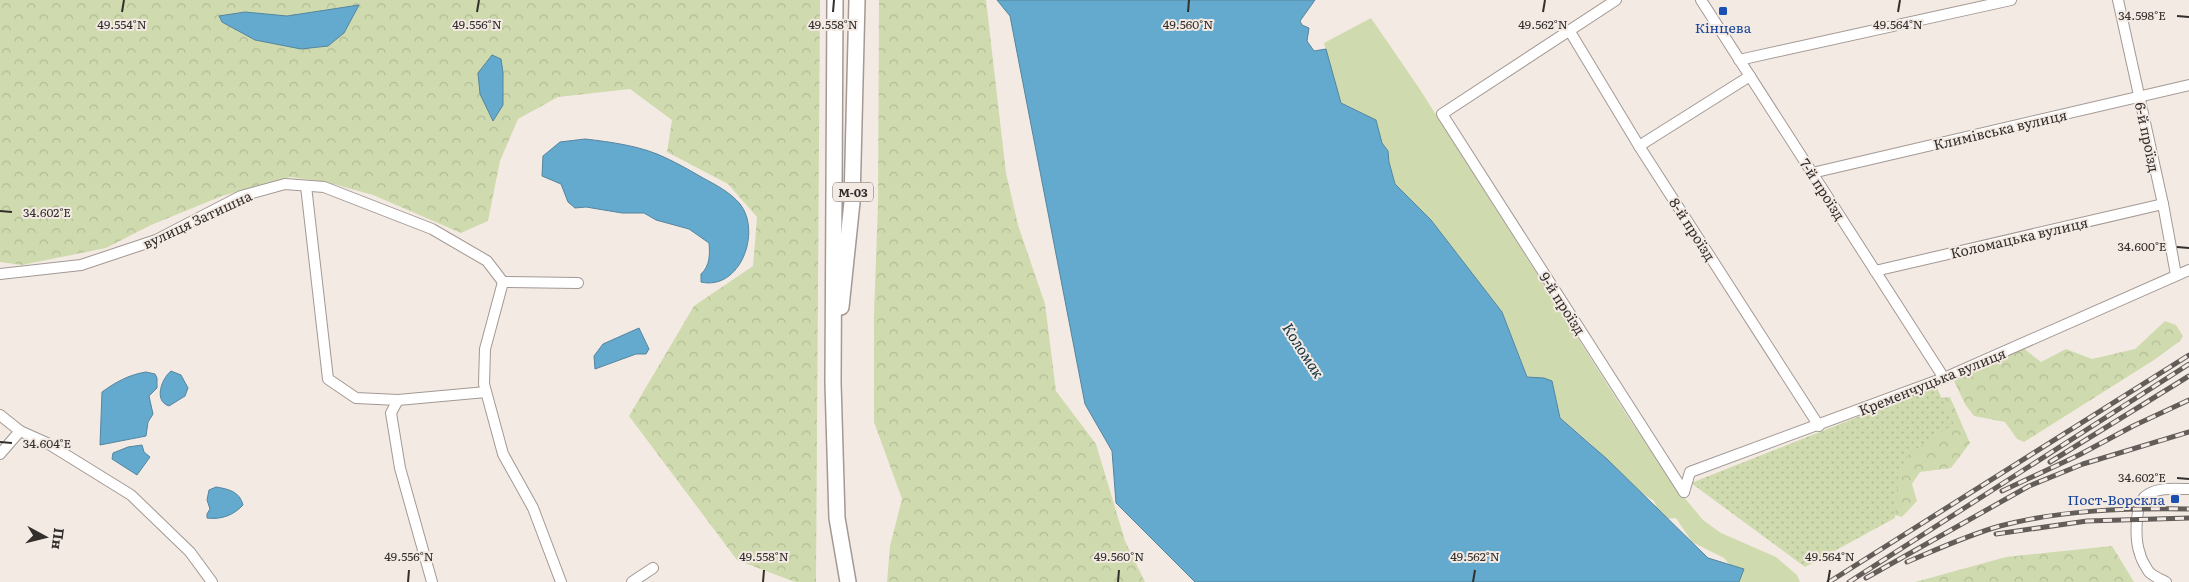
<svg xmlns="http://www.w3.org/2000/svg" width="2189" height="582" font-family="Literata,serif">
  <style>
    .grass { fill: #cfdbae }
    .forest { fill: url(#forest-crowns) }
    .garden { fill: url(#garden-dots) }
    .water { fill: #64aace; stroke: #55859e }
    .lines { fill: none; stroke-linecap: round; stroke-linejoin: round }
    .minor-casing { stroke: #a39994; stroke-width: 12 }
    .highway-casing { stroke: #a39994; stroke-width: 18 }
    .minor { stroke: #fff; stroke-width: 10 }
    .highway { stroke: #fff; stroke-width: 15 }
    .rail-casing { stroke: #635d5a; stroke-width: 5 }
    .rail { stroke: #f4eae4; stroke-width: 3; stroke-dasharray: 9; stroke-linecap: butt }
    .ticks { fill: none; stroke: #332f2d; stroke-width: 2 }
    .transit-dot { fill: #1a4fb4; stroke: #f4eae4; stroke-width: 2 }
    .labels { text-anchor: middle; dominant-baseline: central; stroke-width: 4; stroke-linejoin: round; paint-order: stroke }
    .shield { fill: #f4eae4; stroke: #6d6764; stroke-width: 1 }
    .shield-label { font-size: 12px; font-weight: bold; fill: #332f2d }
    .transit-label { font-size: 14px; fill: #164399; stroke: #f4eae4 }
    .street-label { font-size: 14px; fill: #332f2d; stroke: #f4eae4 }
    .water-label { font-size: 15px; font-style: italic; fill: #103141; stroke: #f4eae4 }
    .ticks-label { font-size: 12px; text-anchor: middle; fill: #332f2d; stroke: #f4eae4; stroke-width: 4; stroke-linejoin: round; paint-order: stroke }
  </style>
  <defs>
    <pattern id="forest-crowns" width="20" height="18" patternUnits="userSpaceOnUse" patternTransform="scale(1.25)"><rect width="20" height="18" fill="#cfdbae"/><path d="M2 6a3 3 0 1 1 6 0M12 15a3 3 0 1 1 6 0" fill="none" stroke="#b2bc96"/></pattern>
    <pattern id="garden-dots" width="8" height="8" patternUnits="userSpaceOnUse" patternTransform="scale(1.25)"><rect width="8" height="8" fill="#cfdbae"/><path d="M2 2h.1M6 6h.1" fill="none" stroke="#b2bc96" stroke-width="1.8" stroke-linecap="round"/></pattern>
  </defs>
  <rect width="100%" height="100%" fill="#f4eae4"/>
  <polygon class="grass" points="1371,18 1419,88 1626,414 1678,490 1703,520 1721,533 1776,557 1797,575 1800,582 1740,582 1733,569 1724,558 1692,542 1676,518 1663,519 1658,511 1654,501 1624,482 1591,444 1560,418 1552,382 1544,378 1527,377 1502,312 1431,220 1395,184 1389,162 1388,151 1382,143 1376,120 1341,103 1324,43"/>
  <g class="forest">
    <polygon points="0,0 820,0 816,582 795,582 737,560 629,416 694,306 753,266 757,217 728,184 667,152 672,120 630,89 558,97 518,119 500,161 488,221 461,233 373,195 326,182 290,177 222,196 151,225 106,248 22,265 0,262"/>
    <polygon points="879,0 986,0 1006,173 1018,225 1045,304 1056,391 1096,444 1125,541 1145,582 887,582 890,546 902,499 874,422 874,314 878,204"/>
    <polygon points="2165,321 2176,325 2183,336 2180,341 2154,360 2024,442 2017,439 2005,422 1974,416 1965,404 1954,381 1975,368 2022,347 2041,362 2066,349 2092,359 2135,349"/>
    <polygon points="1950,397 1970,443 1951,468 1920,472 1912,484 1917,501 1902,517 1887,513 1897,459 1925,432 1941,398"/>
    <polygon points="2112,546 2134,582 1915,582 2006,557"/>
  </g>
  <polygon class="garden" points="1936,386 1954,424 1909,454 1898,478 1895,518 1805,567 1691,483"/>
  <g class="water">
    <polygon points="997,0 1315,0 1300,21 1302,25 1309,28 1307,41 1314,51 1326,49 1341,103 1376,120 1382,143 1388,151 1389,162 1395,184 1431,220 1502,312 1527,377 1544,378 1552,381 1560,418 1607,459 1708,558 1744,569 1739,582 1195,582 1116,503 1112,451 1085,404 1010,16"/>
    <polygon points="359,5 344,33 328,46 301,49 255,40 222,22 219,16 245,12 287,16"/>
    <polygon points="492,55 501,59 503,73 503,105 493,121 480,94 478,73"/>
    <path d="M585 139C611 142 642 146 666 158 679 164 691 171 703 178 716 185 730 192 740 204 762 232 740 291 701 282V274C710 266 710 254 709 243L689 229 656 220 644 213H622L586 207 575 208 568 202 561 184 542 176 543 156 560 142Z"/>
    <polygon points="639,328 649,349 646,354 636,354 595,369 594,356 603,344"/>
    <path d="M171 371 181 375 188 388 185 396 169 406C153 401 162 378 171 371Z"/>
    <path d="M146 372 155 374 157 378V388L149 396 153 414 148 422 146 436 100 445 102 392C116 382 128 375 146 372Z"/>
    <polygon points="142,445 144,452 150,457 137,475 112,459 113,453 128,447"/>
    <path d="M216 487C229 489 240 492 243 505 234 515 221 520 207 518V514L210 509 207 500 209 490Z"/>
  </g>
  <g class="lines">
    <g class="minor-casing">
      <g id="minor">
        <polyline points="1616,0 1442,114 1684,492"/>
        <polyline points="1701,0 1944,378"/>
        <polyline points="2118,0 2163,204 2176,275"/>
        <polyline points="1569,30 1639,146 1819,426"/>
        <polyline points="1739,60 2011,0"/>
        <polyline points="1639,146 1750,76"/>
        <polyline points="1812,173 2189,85"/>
        <polyline points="306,186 328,379 356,398 398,400 486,392"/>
        <polyline points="1875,271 2163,204"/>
        <polyline points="0,274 81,265 156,240 241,196 285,184 324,187 432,229 487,261 503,282"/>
        <polyline points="503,282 485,349 484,384 503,454 533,508 561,582"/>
        <polyline points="503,282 578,283"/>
        <polyline points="398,400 391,413 400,468 432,582"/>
        <polyline points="0,415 20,431 0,454"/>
        <polyline points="20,431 47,443 131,495 190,552 212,582"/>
        <polyline points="1684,492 1690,472 1944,378 2189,270"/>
        <polyline points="632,582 653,568"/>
        <path d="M2166 582C2160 579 2153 576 2149 572 2146 567 2141 560 2140 554 2135 541 2134 502 2147 495 2159 487 2175 489 2189 489"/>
      </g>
    </g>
    <g class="highway-casing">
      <g id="highway">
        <polyline points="835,0 833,383 837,518 848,582"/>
        <polyline points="841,307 852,202 857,0"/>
      </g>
    </g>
    <use href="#minor" class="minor"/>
    <use href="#highway" class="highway"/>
    <g class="rail-casing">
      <g id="rail">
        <polyline points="2050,462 2189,376"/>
        <polyline points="2002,491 2079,455 2133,426 2189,400"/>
        <polyline points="1996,534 2087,521 2189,518"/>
        <path d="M1907 562C1938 549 1968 535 2000 526 2061 510 2125 508 2189 509"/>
        <polyline points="1866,578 2029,486 2083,464 2189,432"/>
        <polyline points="1829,582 2189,355"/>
        <polyline points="1849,582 2189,364"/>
      </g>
    </g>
    <use href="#rail" class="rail"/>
  </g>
  <path class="ticks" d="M122 12 124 0M477 12 479 0M833 12 834 0M1188 12 1189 0M1543 12 1545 0M1898 12 1900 0M2177 16 2189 17M0 211 12 212M2177 247 2189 248M0 442 12 443M2177 478 2189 479M408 582 409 570M763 582 764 570M1118 582 1119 570M1473 582 1475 570M1828 582 1830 570"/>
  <g class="transit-dot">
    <rect x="1718" y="6" width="10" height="10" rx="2.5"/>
    <rect x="2170" y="494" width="10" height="10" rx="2.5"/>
  </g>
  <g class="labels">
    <rect class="shield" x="833" y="182.5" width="40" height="19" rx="4"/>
    <g class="shield-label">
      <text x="853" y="192">М-03</text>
    </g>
    <g class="transit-label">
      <text x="1723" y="27">Кінцева</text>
      <text x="2165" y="499" text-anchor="end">Пост-Ворскла</text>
    </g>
    <g class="street-label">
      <text transform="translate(2000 129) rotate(-13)">Климівська вулиця</text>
      <text transform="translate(2148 137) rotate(78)">6-й проїзд</text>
      <text transform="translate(1823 189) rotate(57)">7-й проїзд</text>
      <text transform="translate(197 219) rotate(-25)">вулиця Затишна</text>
      <text transform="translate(1693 229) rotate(57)">8-й проїзд</text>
      <text transform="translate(2019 237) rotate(-13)">Коломацька вулиця</text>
      <text transform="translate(1563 303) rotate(57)">9-й проїзд</text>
      <text transform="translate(1932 381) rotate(-22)">Кременчуцька вулиця</text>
    </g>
    <g class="water-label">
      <text transform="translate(1304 350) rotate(57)">Коломак</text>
    </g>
  </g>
  <g class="ticks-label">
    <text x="2142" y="20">34.598°E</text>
    <text x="122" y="29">49.554°N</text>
    <text x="477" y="29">49.556°N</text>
    <text x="833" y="29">49.558°N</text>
    <text x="1188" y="29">49.560°N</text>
    <text x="1543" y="29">49.562°N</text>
    <text x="1898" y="29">49.564°N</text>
    <text x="47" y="217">34.602°E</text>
    <text x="2142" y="251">34.600°E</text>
    <text x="47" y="448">34.604°E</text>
    <text x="2142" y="482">34.602°E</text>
    <text x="409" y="561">49.556°N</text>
    <text x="764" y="561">49.558°N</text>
    <text x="1119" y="561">49.560°N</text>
    <text x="1475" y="561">49.562°N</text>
    <text x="1830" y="561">49.564°N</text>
  </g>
  <g transform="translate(45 537) rotate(97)" stroke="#f4eae4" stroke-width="4" paint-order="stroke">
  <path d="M0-4L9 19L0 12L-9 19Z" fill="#332f2d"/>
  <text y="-8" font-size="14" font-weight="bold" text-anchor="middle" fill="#332f2d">Пн</text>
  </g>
</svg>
